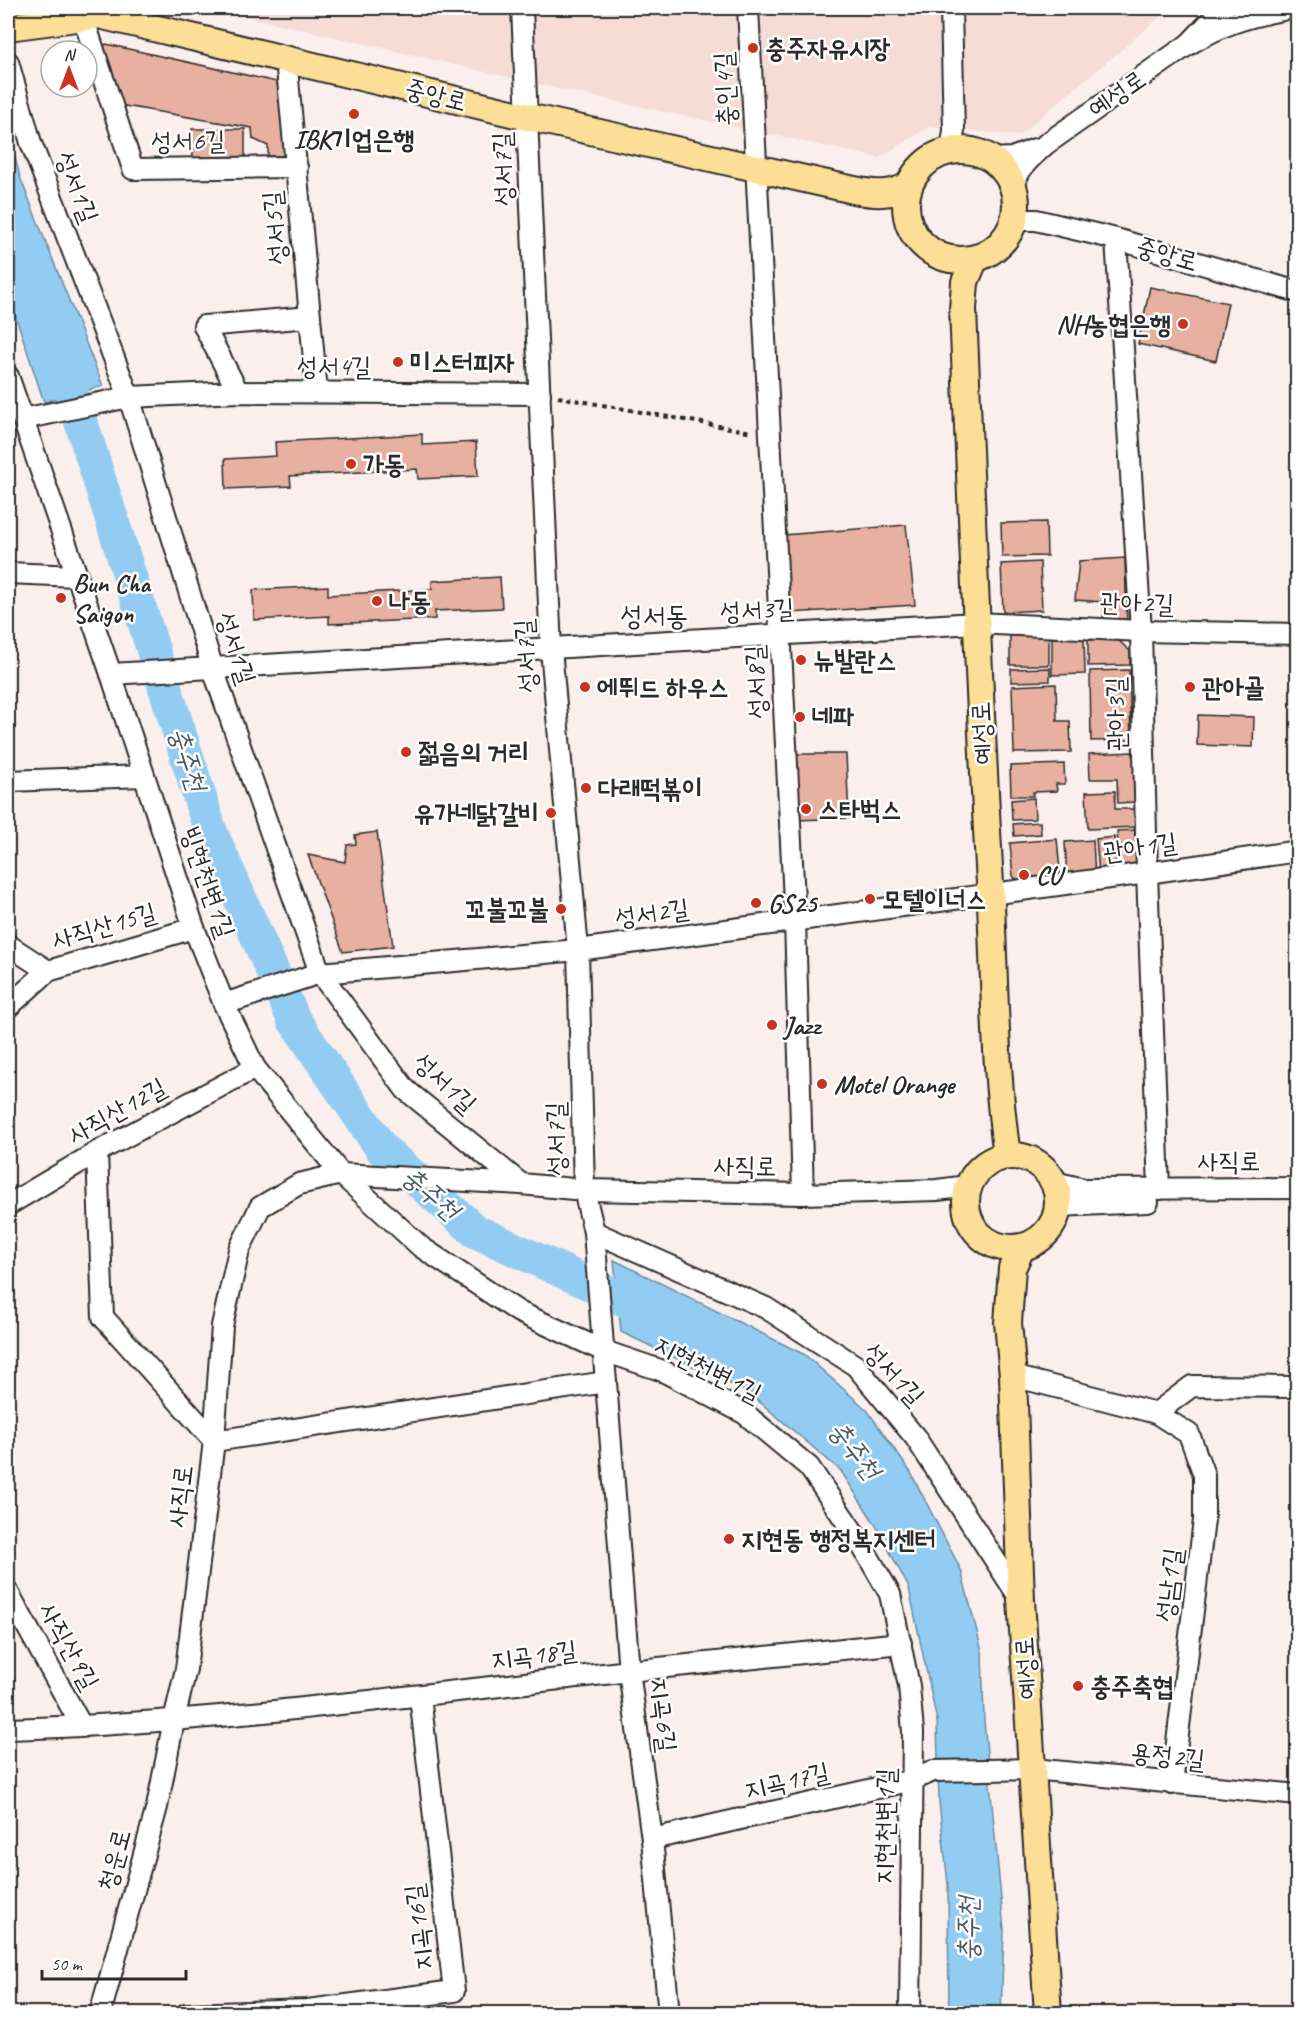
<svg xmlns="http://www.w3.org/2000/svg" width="1305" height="2021" font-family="Caveat,'Poor Story',sans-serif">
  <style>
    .built { fill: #f5dcd6 }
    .water { fill: #93ccf2; stroke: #698ca2; stroke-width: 1.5 }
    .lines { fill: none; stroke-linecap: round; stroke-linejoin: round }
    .river { stroke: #93ccf2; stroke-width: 34 }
    .building { fill: #e8b0a1; stroke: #2b2b2b; stroke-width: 1.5 }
    .minor-casing { stroke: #2b2b2b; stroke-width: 24 }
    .major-casing { stroke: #2b2b2b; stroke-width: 30 }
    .path { stroke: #2b2b2b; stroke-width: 4; stroke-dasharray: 4.5 4.5; stroke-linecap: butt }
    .minor { stroke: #fff; stroke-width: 20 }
    .major { stroke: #fcde96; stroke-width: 26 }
    .poi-dot { fill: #c8321e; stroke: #fff; stroke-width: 2 }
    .labels { text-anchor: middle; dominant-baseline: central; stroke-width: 5; stroke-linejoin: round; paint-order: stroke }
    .poi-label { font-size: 26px; font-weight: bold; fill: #2b2b2b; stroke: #fff; text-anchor: start }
    .street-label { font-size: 26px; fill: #2b2b2b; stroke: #fff }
    .water-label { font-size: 27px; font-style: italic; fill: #4a5b67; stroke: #fff }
    .quarter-label { font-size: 28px; fill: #2b2b2b; stroke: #fff }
  </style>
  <rect width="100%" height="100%" fill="#faefec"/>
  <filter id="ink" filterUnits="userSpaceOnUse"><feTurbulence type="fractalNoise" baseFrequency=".0167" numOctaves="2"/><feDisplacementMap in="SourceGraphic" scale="12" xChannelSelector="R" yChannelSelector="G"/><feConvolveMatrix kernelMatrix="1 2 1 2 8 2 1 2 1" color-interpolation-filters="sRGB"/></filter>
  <g filter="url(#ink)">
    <polygon class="built" points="211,8 1171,8 1018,136 930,126 879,158 559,89"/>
    <g class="water">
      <polygon points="8,129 20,177 103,386 44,402 8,293"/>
      <polygon points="614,1260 805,1355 867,1410 911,1473 961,1570 982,1651 984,1721 1004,1930 1001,2013 949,2013 948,1884 939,1802 937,1721 909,1588 875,1524 841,1471 749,1393 621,1332"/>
    </g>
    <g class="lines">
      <polyline class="river" points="58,349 211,833 294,1020 382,1149 475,1231 662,1317"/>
    </g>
    <g class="building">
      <polygon points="106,44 277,82 287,150 282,156 268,156 268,146 253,139 252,128 125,106 114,97 101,49"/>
      <polygon points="192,129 245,129 245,160 193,160"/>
      <polygon points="1150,287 1228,303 1216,361 1138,344"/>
      <polygon points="422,434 422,445 476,442 478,476 418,479 417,469 290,476 291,486 226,489 225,459 276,456 275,442"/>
      <polygon points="1046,522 1047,556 1002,557 1001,523"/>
      <polygon points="906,525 915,605 790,613 784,535"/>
      <polygon points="1125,558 1127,626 1103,625 1104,602 1075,600 1079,561"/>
      <polygon points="1040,562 1042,610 1003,612 1001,564"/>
      <polygon points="500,577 502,608 435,611 435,619 329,624 329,616 254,620 253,590 328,586 328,595 432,589 432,581"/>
      <rect x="1010" y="635" width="39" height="30"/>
      <polygon points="1084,637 1085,674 1052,675 1052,638"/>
      <polygon points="1117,639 1130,651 1130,665 1088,666 1088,640"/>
      <polygon points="1050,668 1050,681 1011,682 1011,669"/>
      <polygon points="1129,670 1131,740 1091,741 1090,671"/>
      <polygon points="1056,684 1057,721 1070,721 1071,752 1014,753 1012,686"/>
      <polygon points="1198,715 1254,717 1253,747 1197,745"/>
      <polygon points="1134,752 1136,802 1118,803 1117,779 1090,779 1089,754"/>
      <polygon points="796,754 846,754 849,818 797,820"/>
      <polygon points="1064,764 1065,784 1056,784 1057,791 1033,792 1033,796 1011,796 1010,766"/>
      <polygon points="1115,791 1115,809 1136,809 1137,827 1088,829 1086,792"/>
      <polygon points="1034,798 1035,819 1012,820 1011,800"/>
      <polygon points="1040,822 1041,834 1014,836 1013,824"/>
      <polygon points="1136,830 1138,864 1120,871 1117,831"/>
      <polygon points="377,832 393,946 343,952 308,855 345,862 347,845 356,844 355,835"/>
      <polygon points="1114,837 1117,873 1099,874 1096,839"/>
      <polygon points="1057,839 1061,881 1026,884 1013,877 1010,843"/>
      <polygon points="1093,840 1095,878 1067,879 1065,842"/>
    </g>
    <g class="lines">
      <g class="minor-casing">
        <g id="minor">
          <polyline points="522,8 551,649 578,950 584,1190 594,1232 629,1671 652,1839 669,2014"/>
          <polyline points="748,8 795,920 803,1194"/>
          <path d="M1223 8 1189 44C1222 25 1244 17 1283 10"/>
          <polyline points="83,17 133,169 297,167"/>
          <polyline points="286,58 317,392"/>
          <polyline points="8,62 31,143 129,397 213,669 320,973 406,1090 521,1184"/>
          <polyline points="949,151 952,144 954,131 951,8"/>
          <polyline points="993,159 1012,158 1035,149"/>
          <path d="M1014 187C1017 168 1032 157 1046 144L1189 44"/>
          <polyline points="1014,223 1024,220 1036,220 1116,239 1298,292"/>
          <polyline points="1116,239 1141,631 1147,873 1159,1189"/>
          <polyline points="8,376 111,674 194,928 224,1004 255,1068 341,1174 421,1247 519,1312 604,1351 663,1371 744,1413 809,1467 858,1539 890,1594 909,1686 913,1732 910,2014"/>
          <polyline points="238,392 204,326 310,317"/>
          <polyline points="23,419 129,397 238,392 540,394"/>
          <polyline points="8,573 76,576"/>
          <polyline points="111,674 976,623 1141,631 1298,634"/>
          <polyline points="8,781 144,776"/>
          <polyline points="8,945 48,971"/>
          <polyline points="224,1004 320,973 578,950 1147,873 1298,851"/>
          <polyline points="8,1007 48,971 194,928"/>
          <polyline points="97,1152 103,1317 214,1441 606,1382"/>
          <polyline points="1054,1182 1084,1189 1298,1188"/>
          <polyline points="8,1205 97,1152 255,1068"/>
          <polyline points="1058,1206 1148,1202"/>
          <polyline points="594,1232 766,1308 856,1366 915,1437 1021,1600"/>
          <polyline points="1013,1376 1156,1413 1189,1434 1204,1475 1204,1520 1172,1784"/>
          <polyline points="1156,1413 1192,1386 1298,1387"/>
          <polyline points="8,1592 82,1727"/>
          <path d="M8 1729C216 1723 423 1694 630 1671 720 1661 810 1652 901 1643"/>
          <polyline points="652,1839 913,1780 933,1771 1033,1769 1298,1795"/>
          <polyline points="100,2014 157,1807 174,1720 186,1669 214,1441 222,1326 239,1250 260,1207 299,1184 341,1174 521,1184 584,1190 803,1194 937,1190 968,1186"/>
          <polyline points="186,2014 308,2010 454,1991 420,1696"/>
        </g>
      </g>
      <g class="major-casing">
        <g id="major">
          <path d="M8 27 99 15 528 117 854 190C873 194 892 196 909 185"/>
          <circle cx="961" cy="205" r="55"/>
          <path d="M975 258 965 282 963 309C971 501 979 693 990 884 995 975 994 1066 1007 1155"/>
          <circle cx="1012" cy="1202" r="46"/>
          <polyline points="1022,1247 1012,1268 1008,1323 1013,1376 1021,1600 1048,2014"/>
        </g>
      </g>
      <polyline class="path" points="558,397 752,432"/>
      <use href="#minor" class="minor"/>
      <use href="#major" class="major"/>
    </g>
  </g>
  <g class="poi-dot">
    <circle cx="753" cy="48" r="6"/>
    <circle cx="354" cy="114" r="6"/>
    <circle cx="1183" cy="324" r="6"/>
    <circle cx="398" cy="362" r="6"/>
    <circle cx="351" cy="464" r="6"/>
    <circle cx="61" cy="598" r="6"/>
    <circle cx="377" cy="601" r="6"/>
    <circle cx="801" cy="660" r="6"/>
    <circle cx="585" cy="687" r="6"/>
    <circle cx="1190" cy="687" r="6"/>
    <circle cx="800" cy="717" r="6"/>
    <circle cx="406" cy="752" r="6"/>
    <circle cx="586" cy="788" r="6"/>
    <circle cx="806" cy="809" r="6"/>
    <circle cx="551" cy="813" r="6"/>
    <circle cx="1024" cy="875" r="6"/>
    <circle cx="870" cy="899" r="6"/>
    <circle cx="756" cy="903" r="6"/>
    <circle cx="561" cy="909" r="6"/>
    <circle cx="772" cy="1025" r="6"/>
    <circle cx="822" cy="1084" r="6"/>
    <circle cx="729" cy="1539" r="6"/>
    <circle cx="1078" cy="1686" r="6"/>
  </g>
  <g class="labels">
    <g class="poi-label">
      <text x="765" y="48">충주자유시장</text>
      <text x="354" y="139" text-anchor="middle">IBK기업은행</text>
      <text x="1171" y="324" text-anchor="end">NH농협은행</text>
      <text x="410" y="362">미스터피자</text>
      <text x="363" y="464">가동</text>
      <text x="73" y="583">Bun Cha<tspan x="73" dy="30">Saigon</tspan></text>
      <text x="389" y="601">나동</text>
      <text x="813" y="660">뉴발란스</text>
      <text x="597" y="687">에뛰드 하우스</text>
      <text x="1202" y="687">관아골</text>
      <text x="812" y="717">네파</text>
      <text x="418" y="752">젊음의 거리</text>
      <text x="598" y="788">다래떡볶이</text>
      <text x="818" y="809">스타벅스</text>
      <text x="539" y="813" text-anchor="end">유가네닭갈비</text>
      <text x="1036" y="875">CU</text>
      <text x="882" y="899">모텔이너스</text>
      <text x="768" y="903">GS25</text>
      <text x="549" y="909" text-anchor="end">꼬불꼬불</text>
      <text x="784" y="1025">Jazz</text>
      <text x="834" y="1084">Motel Orange</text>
      <text x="741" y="1539">지현동 행정복지센터</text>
      <text x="1090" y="1686">충주축협</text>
    </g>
    <g class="street-label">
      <text transform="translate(725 89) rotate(-93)">충인4길</text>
      <text transform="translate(1117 94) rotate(-35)">예성로</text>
      <text transform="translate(436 95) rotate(14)">중앙로</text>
      <text transform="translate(188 141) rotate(-1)">성서6길</text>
      <text transform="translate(503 169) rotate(-92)">성서7길</text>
      <text transform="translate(77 187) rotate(69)">성서1길</text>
      <text transform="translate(275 228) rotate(-95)">성서5길</text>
      <text transform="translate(1167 254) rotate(16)">중앙로</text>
      <text x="334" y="366">성서4길</text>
      <text transform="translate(1137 603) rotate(2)">관아2길</text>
      <text transform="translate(757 610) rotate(-3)">성서3길</text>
      <text transform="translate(236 648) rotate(72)">성서1길</text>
      <text transform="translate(526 656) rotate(-94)">성서7길</text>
      <text transform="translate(756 682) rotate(-93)">성서8길</text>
      <text transform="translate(1116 714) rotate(-91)">관아3길</text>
      <text transform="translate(982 733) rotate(-93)">예성로</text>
      <text transform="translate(1140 847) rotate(-8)">관아1길</text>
      <text transform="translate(208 882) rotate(71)">빙현천변1길</text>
      <text transform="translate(652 913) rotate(-8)">성서2길</text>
      <text transform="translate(104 926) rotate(-16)">사직산15길</text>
      <text transform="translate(445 1083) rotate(43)">성서1길</text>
      <text transform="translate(117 1111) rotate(-29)">사직산12길</text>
      <text transform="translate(556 1139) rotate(-91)">성서7길</text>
      <text x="1229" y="1161">사직로</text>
      <text transform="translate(745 1166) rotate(1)">사직로</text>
      <text transform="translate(708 1369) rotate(27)">지현천변1길</text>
      <text transform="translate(894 1374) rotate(47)">성서1길</text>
      <text transform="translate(180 1496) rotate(-83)">사직로</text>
      <text transform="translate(1169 1585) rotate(-83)">성남1길</text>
      <text transform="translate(69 1646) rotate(61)">사직산9길</text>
      <text transform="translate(534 1655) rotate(-7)">지곡18길</text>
      <text transform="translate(1026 1668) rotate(-94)">예성로</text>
      <text transform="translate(663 1715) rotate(83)">지곡6길</text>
      <text transform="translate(1168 1756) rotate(6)">용정2길</text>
      <text transform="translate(787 1781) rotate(-13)">지곡17길</text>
      <text transform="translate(885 1826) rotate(-89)">지현천변1길</text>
      <text transform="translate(114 1860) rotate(-75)">청운로</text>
      <text transform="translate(419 1927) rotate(-97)">지곡16길</text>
    </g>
    <g class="water-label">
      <text transform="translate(188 759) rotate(72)">충주천</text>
      <text transform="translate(431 1193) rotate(41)">충주천</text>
      <text transform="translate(855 1450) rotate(52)">충주천</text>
      <text transform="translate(968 1929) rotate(-90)">충주천</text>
    </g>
    <g class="quarter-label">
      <text x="654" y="615">성서동</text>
    </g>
  </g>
  <rect width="1305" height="2021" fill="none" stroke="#fff" stroke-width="30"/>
  <rect x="15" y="15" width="1275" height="1991" fill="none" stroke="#2b2b2b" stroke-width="2" filter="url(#ink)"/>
  <g transform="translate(69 69)"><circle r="28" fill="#ffffff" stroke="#aaaaaa" stroke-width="1.5"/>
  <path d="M0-4.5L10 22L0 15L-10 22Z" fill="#c8321e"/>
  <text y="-9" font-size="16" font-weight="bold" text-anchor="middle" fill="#2b2b2b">N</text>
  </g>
  <path d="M42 1970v9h144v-9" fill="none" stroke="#2b2b2b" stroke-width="3"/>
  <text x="51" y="1970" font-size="18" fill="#2b2b2b" stroke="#ffffff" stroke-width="4.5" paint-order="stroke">50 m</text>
</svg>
